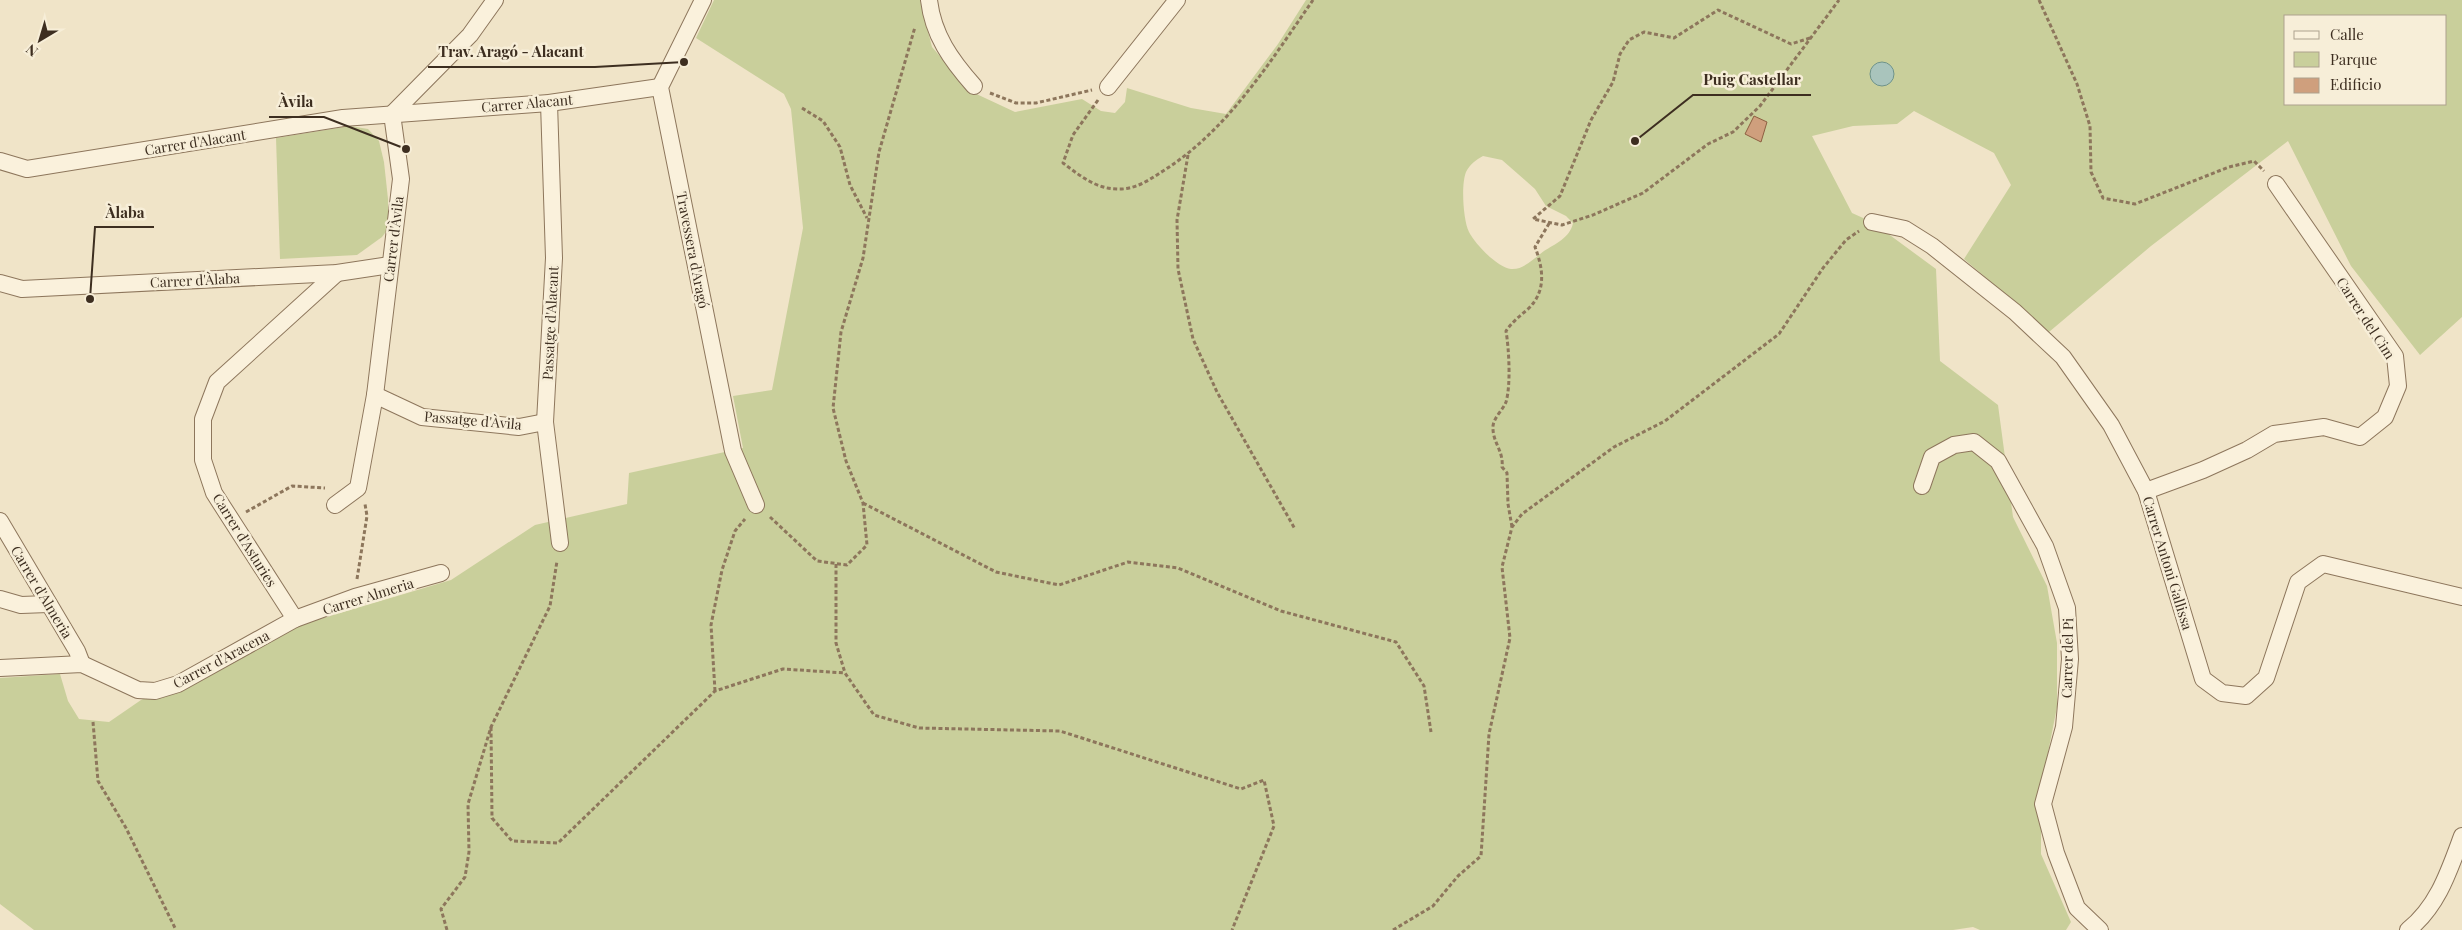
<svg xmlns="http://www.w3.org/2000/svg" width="2462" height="930" font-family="'Playfair Display',serif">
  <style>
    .green { fill: #c9cf9b; fill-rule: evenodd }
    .water { fill: #a9c4bc; stroke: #6f938a }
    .building { fill: #cf9f7d; stroke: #8d5f41 }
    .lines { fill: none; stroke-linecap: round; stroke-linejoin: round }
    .minor-casing { stroke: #8d765c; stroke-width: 18 }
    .path { stroke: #8d765c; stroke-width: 3; stroke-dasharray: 4 2.5; stroke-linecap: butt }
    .minor { stroke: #faf1dc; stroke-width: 16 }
    .labels { text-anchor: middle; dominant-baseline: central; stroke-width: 5; stroke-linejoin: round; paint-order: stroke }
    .street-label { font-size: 14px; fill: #3d2e20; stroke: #f7eed8 }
    .leader { fill: none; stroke: #3d2e20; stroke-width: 2 }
    .callout-dot { fill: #3d2e20; stroke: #f7eed8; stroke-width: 2 }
    .callout-label { font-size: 15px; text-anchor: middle; font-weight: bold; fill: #3d2e20; stroke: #f7eed8; stroke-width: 5; stroke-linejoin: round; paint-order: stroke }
  </style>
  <rect width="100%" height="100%" fill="#f0e4c8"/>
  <g class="green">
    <path d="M714 0H920L932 47 970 91 1015 112 1082 99 1101 111 1115 113 1125 102 1127 88 1191 108 1226 114 1278 44 1306 0H2462V317L2420 355 2351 266 2288 141 2151 246 2049 332 1964 259 2011 185 1994 153 1914 111 1897 124 1853 126 1812 136 1852 213 1872 222 1936 269 1940 361 1998 405 2013 517 2047 586 2057 643V707L2041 788V854L2071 922 2066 930H1980L1973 927 1953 930H34L0 904V678L60 674 68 701 79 719 109 722 141 700 293 627 451 580 535 525 627 504 629 473 743 448 733 396 772 390 803 228 791 109 784 94 696 38ZM2286 16H2446V104H2286ZM1483 156 1502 160 1535 189 1546 206 1566 216 1573 223C1570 238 1555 244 1544 251 1534 258 1524 270 1511 269 1498 268 1475 244 1469 232 1463 220 1461 184 1466 172 1470 164 1476 160 1483 156Z"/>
    <polygon points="350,126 368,129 379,141 384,162 388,199 388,229 382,237 357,255 280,259 276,138"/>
  </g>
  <circle class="water" cx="1882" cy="74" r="12"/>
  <polygon class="building" points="1754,116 1767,122 1761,142 1745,134"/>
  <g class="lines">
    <g class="minor-casing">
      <g id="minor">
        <polyline points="703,0 660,87 733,451 756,505"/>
        <path d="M929 0C933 35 951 60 974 86"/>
        <polyline points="1108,87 1177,0"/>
        <polyline points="549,103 554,258 545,422 560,543"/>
        <polyline points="392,114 470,35 495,0"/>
        <polyline points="0,161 27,169 343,118 549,103 660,87"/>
        <polyline points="1872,222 1905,229 1932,246 2015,312 2063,357 2111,425 2146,491 2203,679 2222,693 2246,696 2266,678 2298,582 2323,564 2462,597"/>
        <polyline points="0,283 22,289 337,273 390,265"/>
        <polyline points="375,395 422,417 519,427 545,422"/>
        <polyline points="1922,486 1932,457 1954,445 1974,442 1998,461 2045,546 2067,608 2070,659 2064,727 2043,804 2056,853 2077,908 2100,930"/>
        <polyline points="2146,491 2203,470 2247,450 2274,434 2324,427 2360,437 2385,417 2398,386 2395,356 2276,184"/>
        <polyline points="335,505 358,488 375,395 401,179 392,114"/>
        <polyline points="0,521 77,651 82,664"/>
        <polyline points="0,599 21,605 48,604"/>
        <polyline points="295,619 214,493 203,460 203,419 217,382 337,273"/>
        <polyline points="0,668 82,664 138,690 155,691 178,684 295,619 355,597 441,573"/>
        <path d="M2408 930C2438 906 2449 871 2462 836"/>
      </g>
    </g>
    <g class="path">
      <polyline points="2039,0 2077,84 2090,126 2091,172 2103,198 2135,204 2229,167 2254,161 2264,171"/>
      <polyline points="1810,38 1791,44 1718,10 1674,38 1644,32 1629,40 1620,54 1613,82 1591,120 1560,196 1533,219 1562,225 1593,215 1643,193 1708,144 1733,132 1760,106 1839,0"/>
      <polyline points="990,93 1016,103 1036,103 1092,90"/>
      <path d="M1098 100 1073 135 1063 163C1079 175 1096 189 1117 189 1135 190 1149 180 1163 171 1228 130 1270 62 1313 0"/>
      <polyline points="802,108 823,121 840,147 850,185 867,218"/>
      <polyline points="1188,155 1177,220 1178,269 1193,339 1217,392 1295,529"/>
      <polyline points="863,503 996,572 1059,585 1128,562 1178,568 1281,611 1396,642 1424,686 1431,732"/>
      <polyline points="246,512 292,486 325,488"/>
      <polyline points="770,517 817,561 847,565 867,545 863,503 846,461 833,408 841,332 863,258 879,152 915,27"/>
      <path d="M1512 527 1508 504 1507 473 1502 467C1504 451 1492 442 1493 426 1494 417 1503 410 1506 402 1511 385 1509 349 1506 331 1512 322 1520 316 1528 309 1547 291 1543 268 1535 247L1550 222"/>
      <polyline points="836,564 836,643 845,673"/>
      <polyline points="357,579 367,516 365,504"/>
      <polyline points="715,691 711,625 722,570 735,531 745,519"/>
      <polyline points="93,722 98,781 126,828 176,930"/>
      <polyline points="491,727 492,818 512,841 558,843 715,691 783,669 845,673 874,715 919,728 1060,731 1241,789 1264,780 1274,826 1232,930"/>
      <polyline points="447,930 441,909 465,877 469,852 468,804 491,727 550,606 557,561"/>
      <polyline points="1393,930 1433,906 1458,876 1481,856 1489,734 1510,638 1502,567 1512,527 1522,514 1614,447 1665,421 1779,334 1823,268 1846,240 1859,231"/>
    </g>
    <use href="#minor" class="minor"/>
  </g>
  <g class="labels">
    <g class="street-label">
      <text transform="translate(527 103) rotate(-5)">Carrer Alacant</text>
      <text transform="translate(195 142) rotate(-9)">Carrer d'Alacant</text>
      <text transform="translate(393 239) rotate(-83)">Carrer d'Àvila</text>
      <text transform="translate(693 250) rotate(79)">Travessera d'Aragó</text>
      <text transform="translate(195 280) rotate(-3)">Carrer d'Àlaba</text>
      <text transform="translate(2366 318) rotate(57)">Carrer del Cim</text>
      <text transform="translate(550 323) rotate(-87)">Passatge d'Alacant</text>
      <text transform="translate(473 420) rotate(5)">Passatge d'Àvila</text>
      <text transform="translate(245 540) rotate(58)">Carrer d'Asturies</text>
      <text transform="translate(2168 563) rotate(73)">Carrer Antoni Gallissa</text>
      <text transform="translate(42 592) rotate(59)">Carrer d'Almeria</text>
      <text transform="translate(368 596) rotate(-17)">Carrer Almeria</text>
      <text transform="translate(2067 658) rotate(-89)">Carrer del Pi</text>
      <text transform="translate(221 659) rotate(-28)">Carrer d'Aracena</text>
    </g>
  </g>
  <path class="leader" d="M684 62L595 67H428M1635 141L1693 95H1811M406 149L324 117H269M90 299L95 227H154"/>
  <g class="callout-dot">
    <circle cx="684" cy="62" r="5"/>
    <circle cx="1635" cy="141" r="5"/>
    <circle cx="406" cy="149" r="5"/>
    <circle cx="90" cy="299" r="5"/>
  </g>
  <g class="callout-label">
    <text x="511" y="57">Trav. Aragó - Alacant</text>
    <text x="1752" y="85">Puig Castellar</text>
    <text x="296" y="107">Àvila</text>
    <text x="125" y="218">Àlaba</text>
  </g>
  <rect x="2284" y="15" width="162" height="90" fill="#f7eed8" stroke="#ada18e"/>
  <rect x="2294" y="31" width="25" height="8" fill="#faf1dc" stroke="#ada18e"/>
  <text x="2330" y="40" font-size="15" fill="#3d2e20">Calle</text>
  <rect x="2294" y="52" width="25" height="15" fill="#c9cf9b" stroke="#ada18e"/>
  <text x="2330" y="65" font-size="15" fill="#3d2e20">Parque</text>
  <rect x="2294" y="78" width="25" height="15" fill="#cf9f7d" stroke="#ada18e"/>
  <text x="2330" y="90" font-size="15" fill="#3d2e20">Edificio</text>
  <g transform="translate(40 40) rotate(218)" stroke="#f7eed8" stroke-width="4" paint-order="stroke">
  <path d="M0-4L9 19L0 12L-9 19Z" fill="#3d2e20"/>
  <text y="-8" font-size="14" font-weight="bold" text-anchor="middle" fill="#3d2e20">N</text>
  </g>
</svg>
